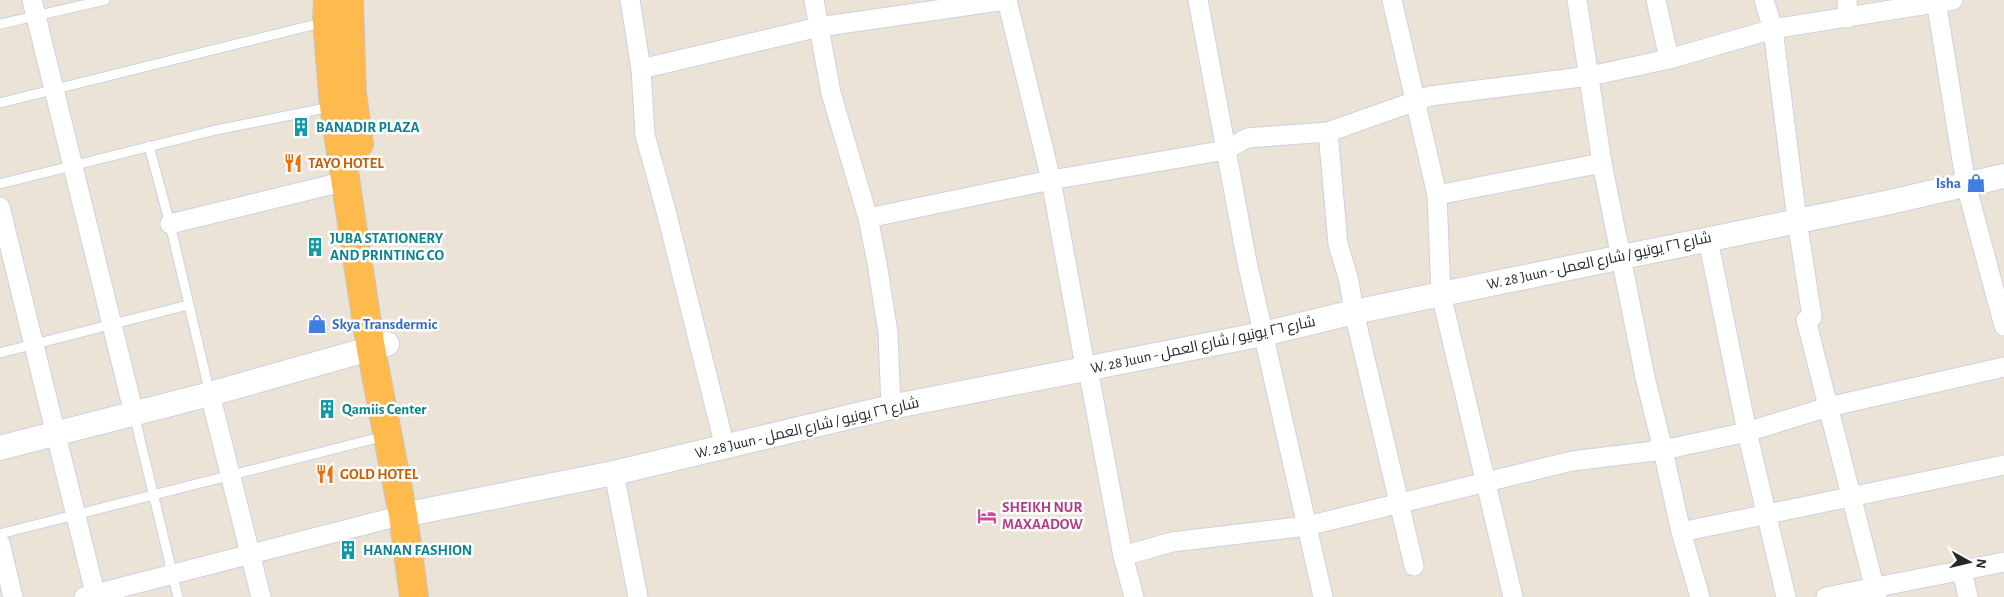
<svg xmlns="http://www.w3.org/2000/svg" width="2004" height="597" font-family="'Alegreya Sans',Cairo,sans-serif">
  <style>
    .lines { fill: none; stroke-linecap: round; stroke-linejoin: round }
    .service-casing { stroke: #ccd0e3; stroke-width: 11 }
    .minor-casing { stroke: #ccd0e3; stroke-width: 21 }
    .tertiary-casing { stroke: #ccd0e3; stroke-width: 26 }
    .trunk-casing { stroke: #c7c7c7; stroke-width: 30 }
    .service { stroke: #fff; stroke-width: 9 }
    .minor { stroke: #fff; stroke-width: 19 }
    .tertiary { stroke: #fff; stroke-width: 24 }
    .trunk { stroke: #feba4c; stroke-width: 28 }
    .labels { text-anchor: middle; dominant-baseline: central; stroke-width: 5; stroke-linejoin: round; paint-order: stroke }
    .culture-label { font-size: 15px; font-weight: bold; fill: #0d838f; stroke: #fff; text-anchor: start }
    .food-label { font-size: 15px; font-weight: bold; fill: #c56008; stroke: #fff; text-anchor: start }
    .shop-label { font-size: 15px; font-weight: bold; fill: #366cbe; stroke: #fff; text-anchor: end }
    .street-label { font-size: 15px; fill: #282828; stroke: #fff }
    .hotel-label { font-size: 15px; font-weight: bold; fill: #b23c85; stroke: #fff; text-anchor: start }
  </style>
  <rect width="100%" height="100%" fill="#ece3d7"/>
  <g class="lines">
    <g class="service-casing">
      <g id="service">
        <polyline points="0,24 105,0"/>
        <polyline points="0,103 325,22"/>
        <polyline points="149,146 170,224 210,394"/>
        <polyline points="0,184 216,130 331,107"/>
        <polyline points="0,353 188,305"/>
        <polyline points="134,414 178,597"/>
        <polyline points="0,534 385,436"/>
      </g>
    </g>
    <g class="minor-casing">
      <g id="minor">
        <polyline points="32,0 134,414"/>
        <polyline points="630,0 641,69 645,135 666,211 725,447"/>
        <polyline points="814,0 831,93 868,218 877,263 888,333 891,407"/>
        <polyline points="1007,0 1051,180 1085,366 1088,369 1123,556 1134,597"/>
        <polyline points="1198,0 1247,262 1323,597"/>
        <polyline points="1392,0 1437,195 1441,294 1513,597"/>
        <polyline points="1577,0 1602,163 1645,377 1663,450 1681,532 1700,597"/>
        <polyline points="1656,0 1669,59"/>
        <polyline points="1764,0 1773,29 1797,220 1812,317 1806,320 1877,597"/>
        <polyline points="1847,0 1848,18"/>
        <polyline points="1936,0 1966,185 2004,326"/>
        <polyline points="641,69 819,27 1006,0"/>
        <polyline points="1328,132 1338,244 1349,281 1354,312 1414,566"/>
        <polyline points="1437,195 1602,163"/>
        <polyline points="0,207 96,597"/>
        <polyline points="868,218 1051,180 1226,150 1247,138 1328,132 1430,96 1590,76 1669,59 1773,29 1953,0"/>
        <polyline points="170,224 346,181"/>
        <polyline points="1708,239 1747,432 1786,597"/>
        <polyline points="210,394 261,597"/>
        <polyline points="614,473 638,597"/>
        <polyline points="1681,532 2004,465"/>
        <polyline points="0,543 13,597"/>
        <polyline points="1123,556 1172,542 1307,526 1572,461 1663,450 1747,432 1828,407 2004,367"/>
        <polyline points="1962,571 1968,597"/>
        <polyline points="84,597 403,515"/>
        <polyline points="1826,597 2004,562"/>
      </g>
    </g>
    <g class="tertiary-casing">
      <g id="tertiary">
        <polyline points="0,448 210,394 387,344"/>
        <polyline points="403,515 614,473 891,407 1263,334 1354,312 1881,204 2004,176"/>
      </g>
    </g>
    <g class="trunk-casing">
      <g id="trunk">
        <polyline points="328,0 327,21 334,106 371,349 403,515 414,597"/>
        <polyline points="349,0 352,93 359,144"/>
      </g>
    </g>
    <use href="#service" class="service"/>
    <use href="#minor" class="minor"/>
    <use href="#tertiary" class="tertiary"/>
    <use href="#trunk" class="trunk"/>
  </g>
  <defs>
    <g id="building-bare" transform="scale(1.5)"><path d="M-4-6H4V6H1V3H-1V6H-4ZM-2.5-4.3h1.7v1.8h-1.7ZM.8-4.3h1.7v1.8H.8ZM-2.5-1h1.7V.8h-1.7ZM.8-1h1.7V.8H.8Z" fill="#0f9aa8" stroke="#fff" stroke-width="2.5" paint-order="stroke"/></g>
    <g id="restaurant-bare" transform="scale(1.5)"><path d="M-5-6h1v4h1v-4h1v4h1v-4h1v5L-1.5 .5V6h-2V.5L-5-1ZM5-6V6H3V1.5H1.5Q1.5-4 5-6Z" fill="#e8710a" stroke="#fff" stroke-width="2.5" paint-order="stroke"/></g>
    <g id="shop-bare" transform="scale(1.5)"><path d="M-5-2.5h2.3a2.7 3.5 0 0 1 5.4 0H5L5.5 6h-11ZM-1.5-2.5h3a1.5 2.3 0 0 0-3 0Z" fill="#3f7fe0" stroke="#fff" stroke-width="2.5" paint-order="stroke"/></g>
    <g id="hotel-bare" transform="scale(1.5)"><path d="M-6-4.5h1.5V1H6V5H4.5V3h-9V5H-6ZM-4 0a1.8 1.8 0 1 1 3.6 0ZM.5 0V-2.5h3Q6-2.5 6 0Z" fill="#d1479c" stroke="#fff" stroke-width="2.5" paint-order="stroke"/></g>
  </defs>
  <g fill-rule="evenodd">
    <use href="#building-bare" x="301" y="127"/>
    <use href="#restaurant-bare" x="293" y="163"/>
    <use href="#shop-bare" x="1976" y="183"/>
    <use href="#building-bare" x="315" y="247"/>
    <use href="#shop-bare" x="317" y="324"/>
    <use href="#building-bare" x="327" y="409"/>
    <use href="#restaurant-bare" x="325" y="474"/>
    <use href="#hotel-bare" x="987" y="516"/>
    <use href="#building-bare" x="348" y="550"/>
  </g>
  <g class="labels">
    <g class="culture-label">
      <text x="316" y="127">BANADIR PLAZA</text>
      <text x="330" y="238">JUBA STATIONERY<tspan x="330" dy="17">AND PRINTING CO</tspan></text>
      <text x="342" y="409">Qamiis Center</text>
      <text x="363" y="550">HANAN FASHION</text>
    </g>
    <g class="food-label">
      <text x="308" y="163">TAYO HOTEL</text>
      <text x="340" y="474">GOLD HOTEL</text>
    </g>
    <g class="shop-label">
      <text x="1961" y="183">Isha</text>
      <text x="332" y="324" text-anchor="start">Skya Transdermic</text>
    </g>
    <g class="street-label">
      <text transform="translate(1599 261) rotate(-12)">W. 28 Juun - شارع ٢٦ يونيو / شارع العمل</text>
      <text transform="translate(1203 345) rotate(-12)">W. 28 Juun - شارع ٢٦ يونيو / شارع العمل</text>
      <text transform="translate(807 428) rotate(-13)">W. 28 Juun - شارع ٢٦ يونيو / شارع العمل</text>
    </g>
    <g class="hotel-label">
      <text x="1002" y="507">SHEIKH NUR<tspan x="1002" dy="17">MAXAADOW</tspan></text>
    </g>
  </g>
  <g transform="translate(1969 562) rotate(98)" stroke="#ffffff" stroke-width="4" paint-order="stroke">
  <path d="M0-4L9 19L0 12L-9 19Z" fill="#282828"/>
  <text y="-8" font-size="14" font-weight="bold" text-anchor="middle" fill="#282828">N</text>
  </g>
</svg>
